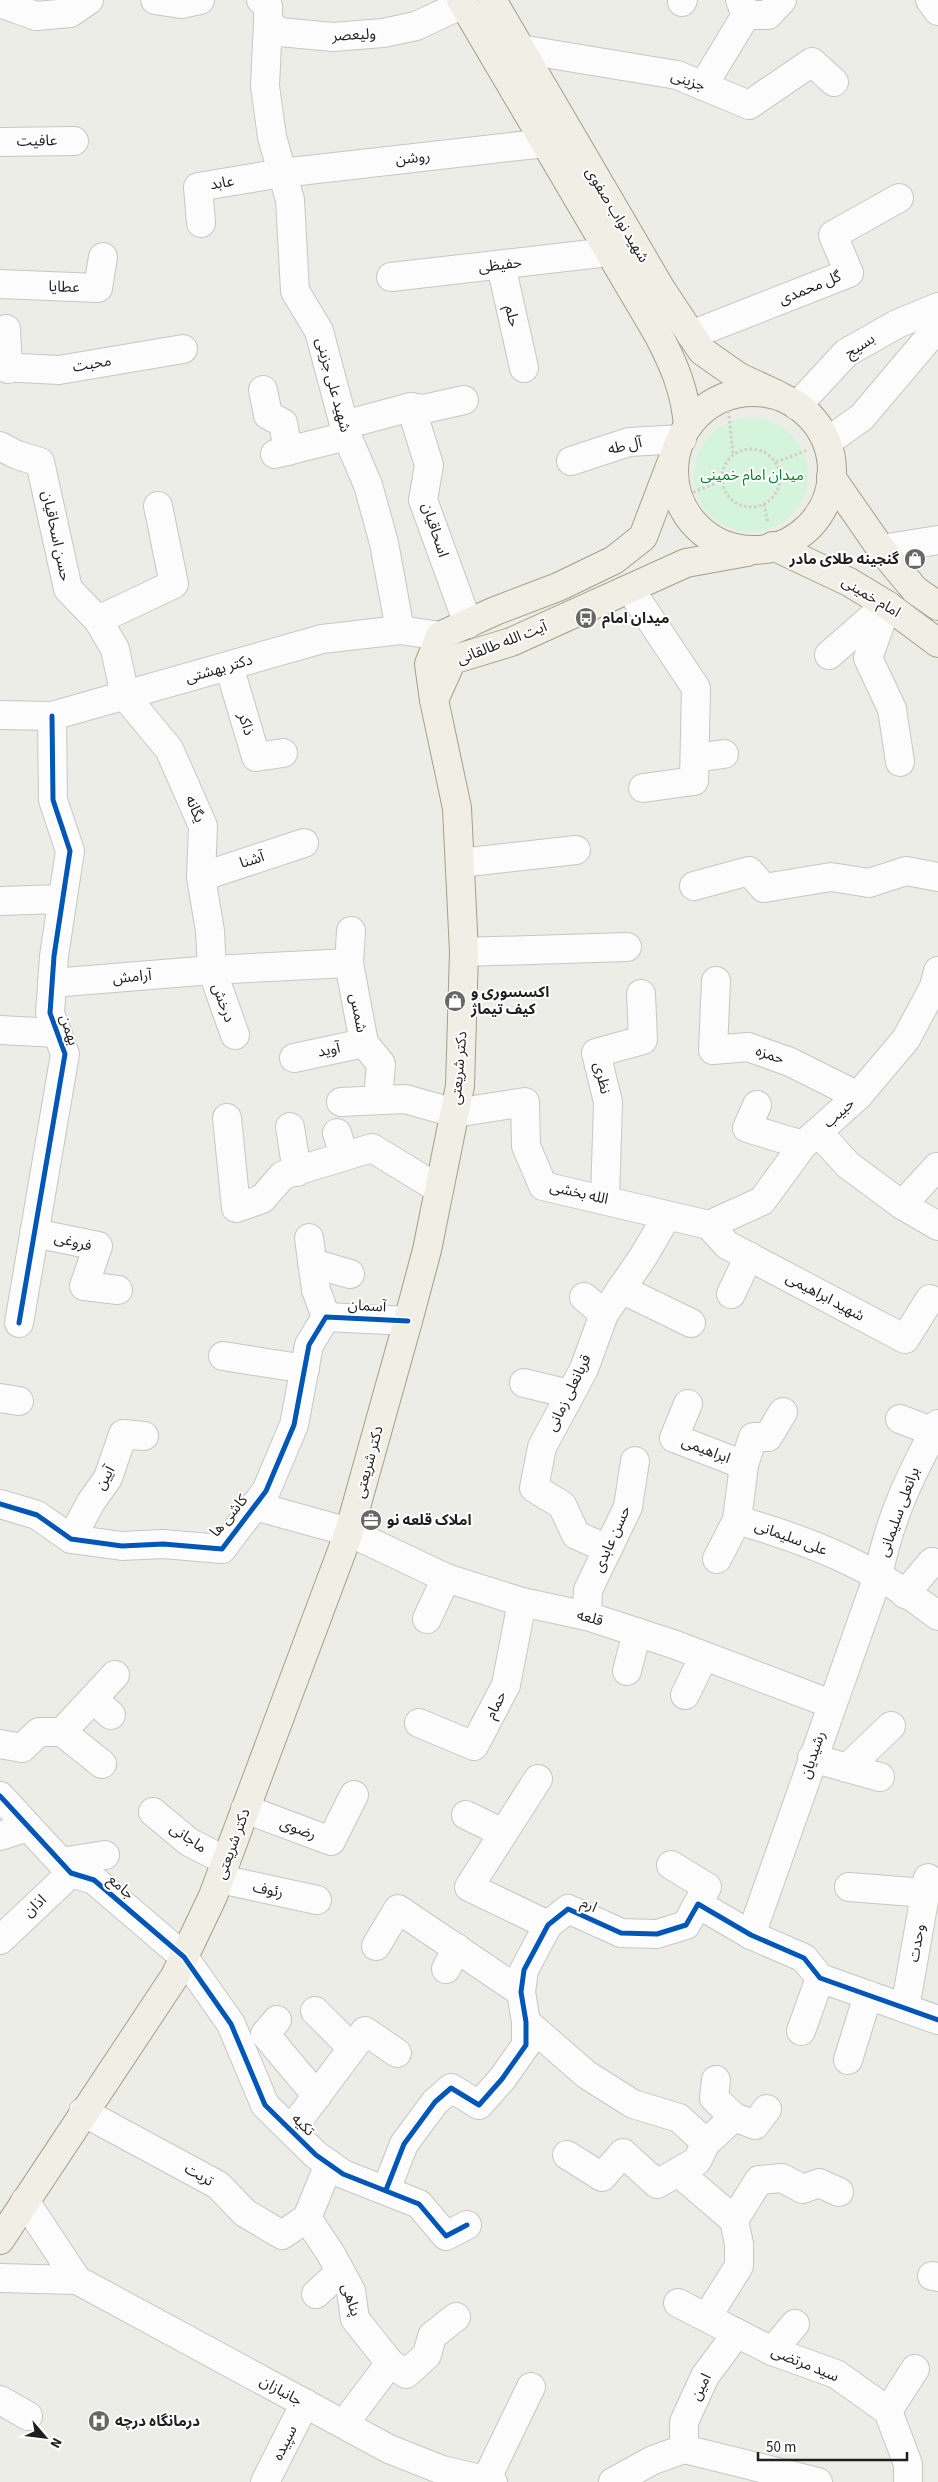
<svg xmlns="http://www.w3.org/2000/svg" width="938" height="2482" font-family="'Source Sans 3','Noto Sans Arabic',sans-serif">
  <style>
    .park { fill: #d5f4dc }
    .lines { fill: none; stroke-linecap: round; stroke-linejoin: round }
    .minor-casing { stroke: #c6c6c4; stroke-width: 30 }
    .major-casing { stroke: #a3a084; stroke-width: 30 }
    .path { stroke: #d6ccc8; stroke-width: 3; stroke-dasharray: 2.5 2.5; stroke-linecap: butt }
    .minor { stroke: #fcfcfc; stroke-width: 28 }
    .major { stroke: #f1efe5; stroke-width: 28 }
    .cycleway-casing { stroke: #fff; stroke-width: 8 }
    .cycleway { stroke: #0057b8; stroke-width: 5 }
    .labels { text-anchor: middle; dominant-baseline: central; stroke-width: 4; stroke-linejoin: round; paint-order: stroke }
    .street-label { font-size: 15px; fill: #1f1f1f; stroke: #fff }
    .park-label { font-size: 15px; fill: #0b7e2c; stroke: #fff }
    .poi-label { font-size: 15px; font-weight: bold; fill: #1f1f1f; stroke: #fff; text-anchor: start }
  </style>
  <rect width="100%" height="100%" fill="#edede8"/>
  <circle class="park" cx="751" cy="475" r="57"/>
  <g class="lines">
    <g class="minor-casing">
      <g id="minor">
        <polyline points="155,0 181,4 200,0"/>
        <polyline points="261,0 268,6 268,22 279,32 333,37 383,33 416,26 463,4"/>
        <polyline points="740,0 746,15 768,15 782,0"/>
        <polyline points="930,0 938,11"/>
        <polyline points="682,2 683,0"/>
        <polyline points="0,3 36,16 70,13 89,0"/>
        <polyline points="268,22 265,86 272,137 290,200 295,291 319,331 347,436 368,485 384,543 400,630"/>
        <polyline points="520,49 677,75 749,105 812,62 834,82"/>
        <polyline points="703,86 746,15"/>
        <polyline points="0,142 74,141"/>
        <polyline points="201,223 198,187 282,173 545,143"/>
        <polyline points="501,265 524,368"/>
        <polyline points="391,277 609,252"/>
        <polyline points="0,284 98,288 103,257"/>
        <polyline points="6,329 8,369"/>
        <polyline points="691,335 849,273 833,235 899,198"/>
        <polyline points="0,367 59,370 183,349"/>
        <polyline points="263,390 268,415 283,423 288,451"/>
        <polyline points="797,406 846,353 897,324 938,307"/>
        <polyline points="411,407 429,465 423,500 468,624"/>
        <polyline points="344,425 411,407 424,409 464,400"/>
        <polyline points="827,442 862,417 938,327"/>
        <polyline points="0,446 17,455 40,462 68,589 98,620 115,649 125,696 169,749 203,826 201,877 210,931 212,970 235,1035"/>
        <polyline points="275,454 347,436"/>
        <polyline points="571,461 629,442 682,439"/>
        <polyline points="881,549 938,540"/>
        <polyline points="630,589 696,688 694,781 643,788"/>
        <polyline points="887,605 868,658 892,709 900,762"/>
        <polyline points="98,620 174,584 158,506"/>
        <polyline points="829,655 885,606"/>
        <polyline points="229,666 256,757 283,753"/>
        <polyline points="0,715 52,716 322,639 400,630 440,636"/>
        <polyline points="695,758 724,754"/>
        <polyline points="460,863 576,850"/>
        <polyline points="201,877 304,843"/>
        <polyline points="694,886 749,871 764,888 831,877 869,883 906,871 938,877"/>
        <polyline points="0,901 62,899"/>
        <polyline points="351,931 349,963 364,1043 381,1064 378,1099"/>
        <polyline points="464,952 627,947"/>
        <polyline points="716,981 713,1050 748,1047 790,1062 858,1096"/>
        <polyline points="52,983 212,970 349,963"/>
        <polyline points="0,1030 57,1033"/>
        <polyline points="294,1058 364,1043"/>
        <polyline points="341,1102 405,1099 455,1113 525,1102 526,1146 543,1186 709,1225"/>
        <polyline points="757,1105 747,1128 803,1145"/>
        <polyline points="227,1118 236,1208 262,1199 283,1175 372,1148 439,1189"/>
        <polyline points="290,1127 297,1172"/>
        <polyline points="818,1132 848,1165 902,1205 938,1226"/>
        <polyline points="337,1133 344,1156"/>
        <polyline points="605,1199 608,1102 596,1053 643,1040 641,994"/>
        <polyline points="902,1205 937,1167"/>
        <polyline points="709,1225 762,1201 803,1145 858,1096 906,1039 934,987 938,971"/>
        <polyline points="709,1225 727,1245 905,1339 930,1299"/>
        <polyline points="34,1233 98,1246 84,1286 118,1290"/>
        <polyline points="309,1238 316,1290 326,1317"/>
        <polyline points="312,1263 350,1274"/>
        <polyline points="621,1289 691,1323"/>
        <polyline points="731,1294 749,1256"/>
        <polyline points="584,1297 604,1314"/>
        <polyline points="326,1317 408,1321"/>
        <polyline points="19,1323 65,1054 50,1013 54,956 70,851 53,800 52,716"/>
        <polyline points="223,1356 305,1369"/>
        <polyline points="524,1383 570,1394"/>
        <polyline points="0,1398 19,1401"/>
        <polyline points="688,1404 674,1438 744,1465"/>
        <path d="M783 1412 768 1437H753L744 1465 737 1520C811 1541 877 1568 938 1616"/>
        <polyline points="900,1419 934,1432"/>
        <polyline points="0,1504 37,1515 71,1539 122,1546 163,1544 222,1549 266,1491 294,1425 309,1345 326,1317"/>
        <polyline points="255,1506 349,1532 446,1578 522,1602 587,1616 673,1644 831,1704"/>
        <polyline points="71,1539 91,1502 108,1478 123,1434 144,1436"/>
        <polyline points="608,1549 576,1535 562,1505 534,1488 542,1447 584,1369 604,1314 643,1257 667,1216"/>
        <polyline points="717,1559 737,1520"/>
        <polyline points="905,1594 932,1562"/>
        <polyline points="587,1616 588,1590 628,1507 635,1461"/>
        <polyline points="427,1619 446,1578"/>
        <polyline points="627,1671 637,1632"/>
        <polyline points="685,1695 704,1656"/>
        <polyline points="93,1699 111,1715"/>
        <polyline points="419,1723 474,1746 506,1685 522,1602"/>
        <polyline points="62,1732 115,1675"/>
        <polyline points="0,1744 22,1748 39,1732 62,1732 102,1764"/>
        <polyline points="812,1758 880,1777"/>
        <polyline points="847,1768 891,1726"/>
        <polyline points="538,1779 469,1887 548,1925"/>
        <polyline points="0,1796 71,1873 94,1880 184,1957 231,2024 265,2105 316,2155 343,2174 419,2204 446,2236 467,2225"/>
        <polyline points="245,1809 331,1841 354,1795"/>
        <polyline points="153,1812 189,1842 226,1861"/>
        <polyline points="466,1815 503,1833"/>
        <polyline points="0,1836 28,1827"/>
        <polyline points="61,1862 105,1855"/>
        <polyline points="220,1879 317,1900"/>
        <polyline points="849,1887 926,1893"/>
        <polyline points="698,1904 751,1935 804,1958 820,1978 938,2020"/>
        <path d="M751 1935 878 1576C890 1517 910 1476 938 1424"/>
        <polyline points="0,1940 71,1873"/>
        <polyline points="376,1946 398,1909 521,1992"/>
        <polyline points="446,1969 457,1948"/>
        <polyline points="905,2008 928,1878"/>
        <polyline points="315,2011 352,2048"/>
        <polyline points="277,2020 265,2034 317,2096"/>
        <polyline points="526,2022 587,2075 633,2104 679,2118 706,2143"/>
        <polyline points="801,2031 820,1978"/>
        <polyline points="848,2060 868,1995"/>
        <polyline points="716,2080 714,2098 734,2117 755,2125 767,2109"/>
        <polyline points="83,2112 218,2185 245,2213 282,2235 307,2218"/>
        <polyline points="291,2130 365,2031 397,2053"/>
        <polyline points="567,2155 602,2177 623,2153 657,2184 697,2161 706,2143 734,2117"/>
        <polyline points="329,2164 307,2218 331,2254 351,2291 355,2319 390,2363 344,2424"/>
        <polyline points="678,2172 734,2220"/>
        <polyline points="386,2190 404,2144 435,2102 451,2088 479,2105 502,2079 526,2045 526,2022 521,1992 524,1970 548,1925 568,1909 621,1933 657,1934 686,1925 707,1887 671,1865"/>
        <polyline points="932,2276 938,2277"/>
        <polyline points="0,2278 77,2280 25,2201"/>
        <polyline points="77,2280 389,2449 442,2470 493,2482"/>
        <polyline points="316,2294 340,2272"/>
        <polyline points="678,2303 772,2351 836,2374 888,2411 908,2464 908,2482"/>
        <polyline points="707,2317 739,2266 739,2244 734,2220 759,2180 782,2178 803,2189 819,2183 839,2192"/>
        <polyline points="772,2351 795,2324"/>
        <polyline points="390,2363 406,2374 427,2355 432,2336 456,2317"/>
        <polyline points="0,2400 28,2416"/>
        <polyline points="888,2411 915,2369"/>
        <polyline points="684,2449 818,2482"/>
        <polyline points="684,2449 684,2422 705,2376 737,2333"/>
        <polyline points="265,2482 305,2403"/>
        <polyline points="485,2482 531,2387"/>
        <polyline points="613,2482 653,2460 684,2449"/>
      </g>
    </g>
    <g class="major-casing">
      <g id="major">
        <path d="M461 0 659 336C675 367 685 391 688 426"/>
        <polyline points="492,0 661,289 702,351 739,377 778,395"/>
        <circle cx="753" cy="471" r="79"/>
        <polyline points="831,477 881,549 915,590 938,606"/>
        <polyline points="773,546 849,582 887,605 938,643"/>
        <polyline points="434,700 452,660 511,642 686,563 747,552"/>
        <polyline points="0,2240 175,1976 213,1896 349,1532 408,1321 427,1250 460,1086 464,952 457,808 434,700 429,664 440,636 495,611 558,587 614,560 643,537 677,448"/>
      </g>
    </g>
    <g class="path">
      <polyline points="727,396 733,455"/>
      <circle cx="751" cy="478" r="29"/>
      <polyline points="776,462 808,450"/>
      <polyline points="684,496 721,481"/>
      <polyline points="764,504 768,523"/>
    </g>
    <use href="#minor" class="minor"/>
    <use href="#major" class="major"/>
    <g class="cycleway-casing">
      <g id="cycleway">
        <polyline points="19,1323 65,1054 50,1013 54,956 70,851 53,800 52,716"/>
        <polyline points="0,1504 37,1515 71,1539 122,1546 163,1544 222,1549 266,1491 294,1425 309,1345 326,1317 408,1321"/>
        <polyline points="0,1796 71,1873 94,1880 184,1957 231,2024 265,2105 316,2155 343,2174 419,2204 446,2236 467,2225"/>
        <polyline points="386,2190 404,2144 435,2102 451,2088 479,2105 502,2079 526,2045 526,2022 521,1992 524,1970 548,1925 568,1909 621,1933 657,1934 686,1925 698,1904 751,1935 804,1958 820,1978 938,2020"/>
      </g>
    </g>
    <use href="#cycleway" class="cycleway"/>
  </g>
  <defs>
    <g id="shop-disc" transform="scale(1.125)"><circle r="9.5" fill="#676765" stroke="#fff"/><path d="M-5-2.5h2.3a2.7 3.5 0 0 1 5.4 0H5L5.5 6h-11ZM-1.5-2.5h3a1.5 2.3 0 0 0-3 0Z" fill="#fff"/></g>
    <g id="bus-disc" transform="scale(1.125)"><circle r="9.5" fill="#676765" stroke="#fff"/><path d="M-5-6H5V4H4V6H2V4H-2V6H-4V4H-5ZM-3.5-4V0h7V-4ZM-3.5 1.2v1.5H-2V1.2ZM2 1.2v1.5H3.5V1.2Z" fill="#fff"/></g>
    <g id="office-disc" transform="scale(1.125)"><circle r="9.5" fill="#676765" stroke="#fff"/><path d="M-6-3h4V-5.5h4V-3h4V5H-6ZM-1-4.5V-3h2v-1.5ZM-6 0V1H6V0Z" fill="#fff"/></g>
    <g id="hospital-disc" transform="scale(1.125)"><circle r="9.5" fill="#676765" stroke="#fff"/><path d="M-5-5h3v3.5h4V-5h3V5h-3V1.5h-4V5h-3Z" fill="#fff"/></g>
  </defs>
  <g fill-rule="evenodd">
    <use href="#shop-disc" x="915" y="559"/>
    <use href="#bus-disc" x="586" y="618"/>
    <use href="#shop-disc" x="455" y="1001"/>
    <use href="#office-disc" x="371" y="1520"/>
    <use href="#hospital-disc" x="99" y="2421"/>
  </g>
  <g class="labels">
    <g class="street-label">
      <text transform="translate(354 35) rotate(-3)">ولیعصر</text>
      <text transform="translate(688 81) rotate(19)">جزینی</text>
      <text transform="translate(37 141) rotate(-1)">عافیت</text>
      <text transform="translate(413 158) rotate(-6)">روشن</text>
      <text transform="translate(222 183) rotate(-10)">عابد</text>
      <text transform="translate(617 215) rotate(59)">شهید نواب صفوی</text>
      <text transform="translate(500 265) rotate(-7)">حفیظی</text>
      <text transform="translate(64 287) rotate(2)">عطایا</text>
      <text transform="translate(810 288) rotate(-22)">گل محمدی</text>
      <text transform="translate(512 316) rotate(77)">حلم</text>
      <text transform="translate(860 346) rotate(-33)">بسیج</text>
      <text transform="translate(92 364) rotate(-10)">محبت</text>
      <text transform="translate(333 385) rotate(75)">شهید علی جزینی</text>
      <text transform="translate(625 446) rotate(-12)">آل طه</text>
      <text transform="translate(435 530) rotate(72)">اسحاقیان</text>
      <text transform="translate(56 536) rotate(78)">حسن اسحاقیان</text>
      <text transform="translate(871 597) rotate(31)">امام خمینی</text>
      <text transform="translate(502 643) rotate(-21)">آیت الله طالقانی</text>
      <text transform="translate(219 669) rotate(-16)">دکتر بهشتی</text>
      <text transform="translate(246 724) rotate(73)">ذاکر</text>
      <text transform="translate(195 809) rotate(67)">یگانه</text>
      <text transform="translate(252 860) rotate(-18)">آشنا</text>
      <text transform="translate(132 977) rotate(-5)">آرامش</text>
      <text transform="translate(223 1003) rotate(70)">درخش</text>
      <text transform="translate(358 1013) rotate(79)">شمس</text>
      <text transform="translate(69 1030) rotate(72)">بهمن</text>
      <text transform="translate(329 1050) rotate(-12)">آوید</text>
      <text transform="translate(770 1055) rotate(19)">حمزه</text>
      <text transform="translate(459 1068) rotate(-85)">دکتر شریعتی</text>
      <text transform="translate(602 1078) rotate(77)">نظری</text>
      <text transform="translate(839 1113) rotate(-42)">حبیب</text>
      <text transform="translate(579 1193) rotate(13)">الله بخشی</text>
      <text transform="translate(73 1242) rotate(14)">فروغی</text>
      <text transform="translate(825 1297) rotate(28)">شهید ابراهیمی</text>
      <text transform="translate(367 1306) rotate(3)">آسمان</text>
      <text transform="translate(569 1393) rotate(-64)">قربانعلی زمانی</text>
      <text transform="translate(706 1450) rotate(21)">ابراهیمی</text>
      <text transform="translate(369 1462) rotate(-75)">دکتر شریعتی</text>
      <text transform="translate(105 1478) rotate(-61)">آیین</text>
      <text transform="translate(899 1512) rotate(-70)">براتعلی سلیمانی</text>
      <text transform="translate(229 1516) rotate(-50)">کاشی ها</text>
      <text transform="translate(791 1538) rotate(20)">علی سلیمانی</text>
      <text transform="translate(612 1539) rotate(-66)">حسن عابدی</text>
      <text transform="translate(590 1618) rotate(16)">قلعه</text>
      <text transform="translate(496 1705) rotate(-63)">حمام</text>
      <text transform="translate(813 1755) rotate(-71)">رشیدیان</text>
      <text transform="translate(298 1829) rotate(20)">رضوی</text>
      <text transform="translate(188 1838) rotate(34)">ماجانی</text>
      <text transform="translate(233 1844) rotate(-70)">دکتر شریعتی</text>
      <text transform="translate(121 1887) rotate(41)">جامع</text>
      <text transform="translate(268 1890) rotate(12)">رئوف</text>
      <text transform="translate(589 1905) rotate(25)">ارم</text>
      <text transform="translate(35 1906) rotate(-43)">اذان</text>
      <text transform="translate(917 1943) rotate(-80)">وحدت</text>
      <text transform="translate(303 2125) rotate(44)">تکیه</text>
      <text transform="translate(199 2175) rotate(30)">تربت</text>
      <text transform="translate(351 2300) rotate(72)">پناهی</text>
      <text transform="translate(805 2364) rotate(22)">سید مرتضی</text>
      <text transform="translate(701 2387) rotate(-63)">امین</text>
      <text transform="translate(281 2391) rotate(29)">جانبازان</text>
      <text transform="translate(285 2443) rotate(-64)">سپیده</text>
    </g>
    <g class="park-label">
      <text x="752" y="475">میدان امام خمینی</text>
    </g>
    <g class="poi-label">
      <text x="899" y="559" text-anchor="end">گنجینه طلای مادر</text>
      <text x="602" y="618">میدان امام</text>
      <text x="471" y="992">اکسسوری و<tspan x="471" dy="17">کیف تیماژ</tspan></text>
      <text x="387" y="1520">املاک قلعه نو</text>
      <text x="115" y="2421">درمانگاه درچه</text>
    </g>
  </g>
  <g transform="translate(45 2437) rotate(118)" stroke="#ffffff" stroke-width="4" paint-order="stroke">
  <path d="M0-4L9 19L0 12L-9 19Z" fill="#1f1f1f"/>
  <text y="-8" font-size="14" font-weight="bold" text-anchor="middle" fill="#1f1f1f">N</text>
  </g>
  <path d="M758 2452v8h149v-8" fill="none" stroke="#1f1f1f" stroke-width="2.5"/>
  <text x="766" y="2452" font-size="15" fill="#1f1f1f" stroke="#ffffff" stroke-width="4" paint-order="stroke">50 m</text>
</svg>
